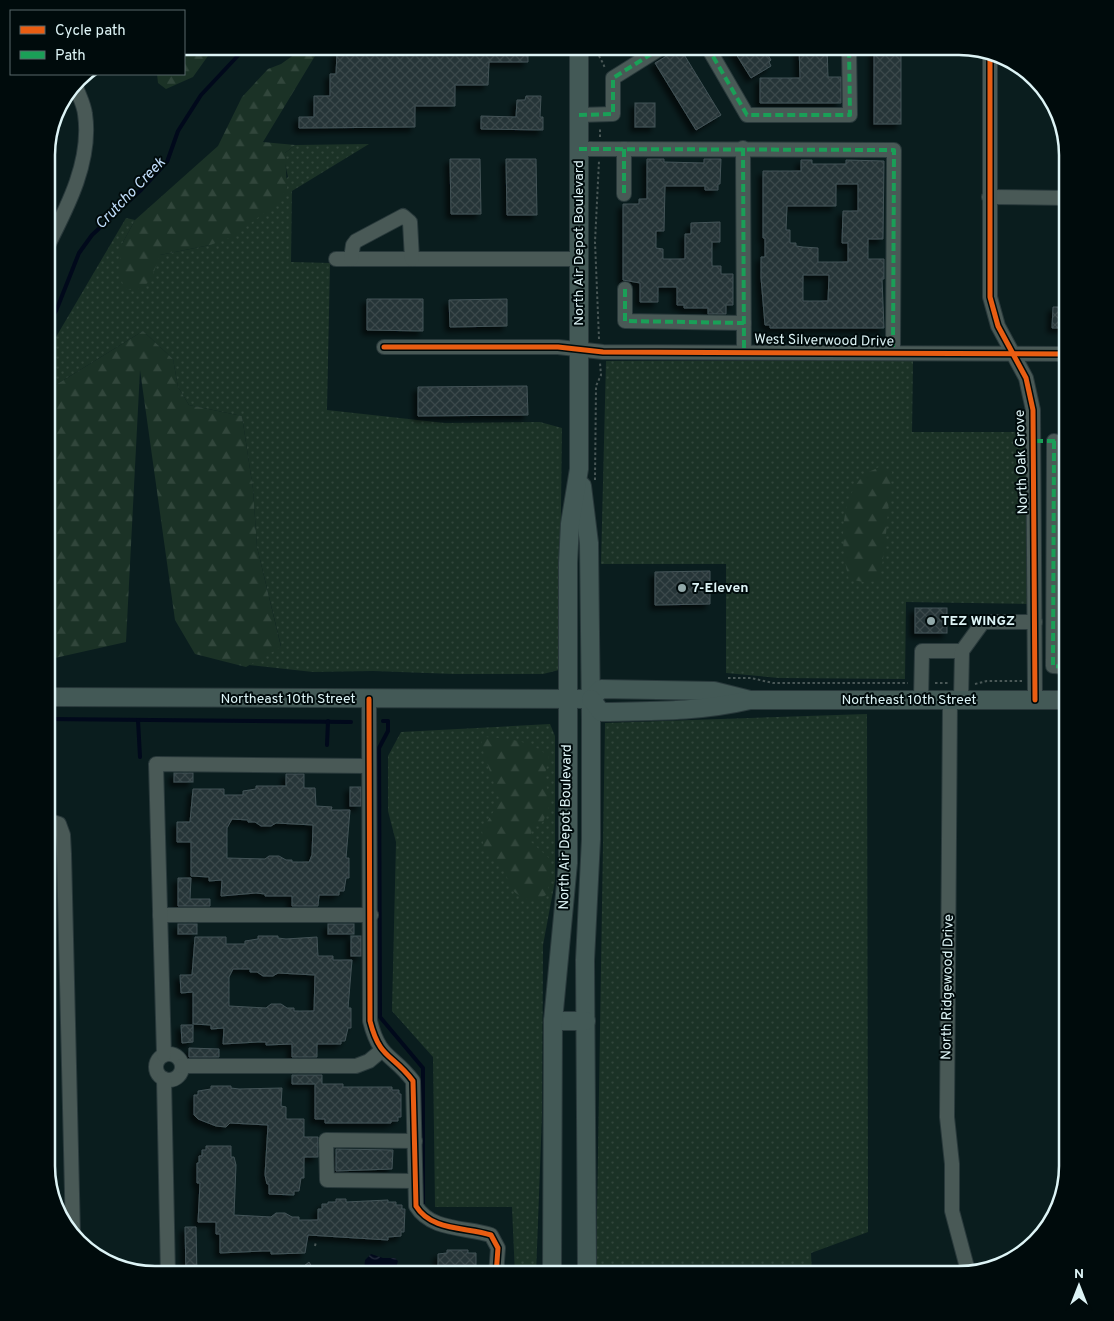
<svg xmlns="http://www.w3.org/2000/svg" width="1114" height="1321" font-family="Overpass,sans-serif">
  <style>
    .grass { fill: url(#grass-dots) }
    .forest { fill: url(#forest-firs) }
    .water { fill: url(#water-waves) }
    .lines { fill: none; stroke-linecap: round; stroke-linejoin: round }
    .stream { stroke: #01091b; stroke-width: 4 }
    .building { fill: url(#building-cross-hatch); stroke: #435357; fill-rule: evenodd; filter: url(#shadow) }
    .minor-casing { stroke: #29393b; stroke-width: 16 }
    .major-casing { stroke: #29393b; stroke-width: 20 }
    .path { stroke: #4a5857; stroke-width: 2; stroke-dasharray: 2.5 2.5; stroke-linecap: butt }
    .minor { stroke: #495956; stroke-width: 14 }
    .major { stroke: #435956; stroke-width: 18 }
    .quiet { stroke: #1a9f57; stroke-width: 4; stroke-dasharray: 8 4; stroke-linecap: butt }
    .cycleway-casing { stroke: #000b0c; stroke-width: 8 }
    .cycleway { stroke: #e95d12; stroke-width: 5 }
    .poi-dot { fill: #93a9aa; stroke: #000b0c; stroke-width: 2 }
    .labels { text-anchor: middle; dominant-baseline: central; stroke-width: 4; stroke-linejoin: round; paint-order: stroke }
    .street-label { font-size: 14px; fill: #ddf4f6; stroke: #000b0c }
    .poi-label { font-size: 14px; font-weight: bold; fill: #ddf4f6; stroke: #000b0c; text-anchor: start }
    .water-label { font-size: 15px; font-style: italic; fill: #c3e0fe; stroke: #000b0c }
    .rim { fill: none; stroke: #ddf4f6; stroke-width: 2.5 }
  </style>
  <defs>
    <pattern id="grass-dots" width="8" height="8" patternUnits="userSpaceOnUse" patternTransform="scale(1.25)"><rect width="8" height="8" fill="#1b3226"/><path d="M2 2h.1M6 6h.1" fill="none" stroke="#31463b" stroke-width="1.8" stroke-linecap="round"/></pattern>
    <pattern id="forest-firs" width="22" height="20" patternUnits="userSpaceOnUse" patternTransform="scale(1.25)"><rect width="22" height="20" fill="#1b3226"/><path d="M5 1l3.5 6h-7zM16 11l3.5 6h-7z" fill="#31463b"/></pattern>
    <pattern id="water-waves" width="16" height="10" patternUnits="userSpaceOnUse" patternTransform="scale(1.25)"><rect width="16" height="10" fill="#01091b"/><path d="M0 5q4-4 8 0t8 0" fill="none" stroke="#262d3d"/></pattern>
    <pattern id="building-cross-hatch" width="8" height="8" patternUnits="userSpaceOnUse" patternTransform="scale(1.25)"><rect width="8" height="8" fill="#263538"/><path d="M0 0l8 8M0 8l8-8" fill="none" stroke="#3b494c"/></pattern>
    <filter id="shadow"><feDropShadow dx="-4.5" dy="4.5" stdDeviation="2.5" flood-color="#0009"/></filter>
  </defs>
  <rect width="100%" height="100%" fill="#0a1d1e"/>
  <g class="grass">
    <polygon points="369,144 292,191 291,262 330,263 327,410 445,423 540,422 562,428 559,670 543,674 454,674 373,671 313,672 249,665 281,646 257,547 253,489 242,416 189,405 178,387 173,359 143,331 46,391 46,354 126,218 135,220 122,244 160,255 210,245 288,177 285,164 285,153 295,145"/>
    <polygon points="606,361 913,361 912,432 1026,432 1028,604 906,602 905,679 779,678 726,673 726,564 601,564"/>
    <polygon points="867,714 868,1232 811,1253 812,1275 596,1275 605,723"/>
    <polygon points="550,724 555,736 555,881 543,945 542,1115 536,1275 515,1275 512,1207 435,1207 433,1057 392,1011 396,842 388,811 388,756 401,732"/>
  </g>
  <g class="forest">
    <polygon points="184,46 215,46 193,77 166,89 158,83 157,74 184,74"/>
    <path d="M301 46H321L263 142 295 145 285 153 287 188 279 202 232 237 210 245 160 255C153 273 151 291 128 290L123 285 119 269 122 244 135 220 218 146 242 97 268 69 281 64 298 52Z"/>
    <polygon points="143,331 173,359 178,387 189,405 242,416 253,489 257,547 281,647 246,667 195,654 175,620 140,370 126,642 46,660 46,391"/>
    <path d="M879 467 892 472C887 508 887 546 879 581L863 582 849 579C840 547 839 503 862 477 866 472 874 470 879 467Z"/>
    <path d="M483 737C506 738 531 740 549 757L544 778 551 802 543 822 532 828 530 841 550 859 548 894 534 901C512 894 509 890 505 867L484 852 482 830 500 801 481 745Z"/>
  </g>
  <polygon class="water" points="371,1254 383,1258 395,1258 398,1261 396,1268 393,1271 368,1273 364,1269 365,1260"/>
  <g class="lines">
    <g class="stream">
      <polyline points="46,326 56,311 79,253 92,235 141,190 167,162 178,131 201,95 247,46"/>
      <polyline points="46,719 351,722"/>
      <polyline points="138,720 140,757"/>
      <polyline points="383,721 388,721 388,731 379,748 380,1017 423,1068 423,1207"/>
      <polyline points="327,745 328,721"/>
    </g>
  </g>
  <g class="building">
    <polygon points="731,46 763,46 771,60 769,62 771,66 751,78"/>
    <polygon points="799,46 827,46 828,77 841,77 841,103 760,103 760,78 800,78"/>
    <rect x="874" y="46" width="27" height="78"/>
    <polygon points="680,48 721,115 696,130 655,63"/>
    <polygon points="337,52 528,53 528,62 489,62 488,85 455,85 455,106 415,106 415,127 299,128 299,117 314,117 314,96 330,96 330,74 336,74"/>
    <polygon points="526,96 541,96 540,117 543,117 543,130 481,129 481,116 516,117 517,100 525,100"/>
    <rect x="635" y="103" width="20" height="24"/>
    <polygon points="450,159 480,159 481,214 451,214"/>
    <polygon points="506,159 536,159 537,215 507,215"/>
    <polygon points="647,159 664,159 664,162 704,163 704,159 721,159 720,184 718,184 718,190 705,190 705,186 665,186 664,231 656,231 656,248 663,249 663,259 685,259 685,234 691,234 691,223 720,222 720,242 712,242 712,266 721,266 721,274 733,274 733,305 726,305 726,314 708,314 708,308 684,308 684,305 677,305 677,287 658,287 658,302 640,302 640,283 623,280 623,204 639,204 639,199 647,199"/>
    <path d="M801 160H812V164H846V160L884 161 883 239H868V259H884V279H882L884 328H770V325H765L761 278V257H765V238H763V171H801ZM836 184H858V211H843L842 243H848V262H818V248L803 247 796 246V243H790V230H786L787 206H836ZM803 275H829L828 301H803Z"/>
    <polygon points="367,299 423,299 423,331 367,330"/>
    <polygon points="507,299 507,326 450,327 449,300"/>
    <polygon points="1053,307 1068,307 1068,328 1052,328"/>
    <polygon points="527,386 528,415 418,416 418,387"/>
    <polygon points="710,571 710,604 655,605 655,572"/>
    <rect x="915" y="608" width="32" height="25"/>
    <rect x="174" y="773" width="19" height="9"/>
    <path d="M286 774H304V788H315L316 806 332 807 331 810H350L346 858H349V878H346L344 891H339V895H319L318 906H292V896H265V894L256 893 221 896 222 880 209 881V877L191 876V842H177V822H190L193 789H224V795H243V791L256 789V786H286ZM232 819 248 820V822H255L261 826H271L276 823 313 825 312 855 309 862H292V860H286L279 856H269L265 859 227 858V828Z"/>
    <rect x="350" y="787" width="11" height="19"/>
    <polygon points="178,878 191,878 190,899 210,899 210,906 178,906"/>
    <rect x="178" y="924" width="19" height="10"/>
    <rect x="328" y="924" width="26" height="10"/>
    <path d="M258 936H278V938L286 939 317 937 318 956H333V960H352L348 1008H351V1028H348L345 1041H341V1044H317V1057H292V1044L266 1045V1042H258L223 1044 224 1028 211 1029V1025L193 1024V992L181 993 180 975H192L195 937H226V944H245V941L258 939ZM233 969H250V972H257L263 976H273L278 973 315 975 314 1011H294V1008H287L281 1004H271L266 1008 229 1006V977Z"/>
    <rect x="351" y="936" width="10" height="20"/>
    <polygon points="181,1025 193,1025 193,1042 182,1043"/>
    <polygon points="189,1048 219,1049 219,1057 189,1057"/>
    <polygon points="292,1075 322,1075 322,1084 343,1084 343,1087 392,1087 392,1090 399,1090 399,1094 401,1094 401,1117 398,1117 398,1121 391,1121 391,1123 325,1123 325,1119 315,1119 315,1084 292,1084"/>
    <polygon points="211,1086 231,1086 231,1088 239,1089 282,1088 281,1106 286,1107 286,1119 304,1119 304,1137 318,1137 318,1157 304,1157 304,1178 301,1178 299,1191 294,1191 294,1195 269,1194 269,1184 267,1184 265,1175 268,1125 230,1123 226,1127 216,1126 198,1119 194,1115 194,1095 198,1095 198,1091 211,1089"/>
    <polygon points="206,1146 231,1146 231,1157 234,1157 236,1165 234,1215 271,1217 276,1213 285,1213 292,1217 299,1217 299,1220 318,1220 318,1209 322,1209 322,1204 328,1204 328,1202 336,1202 336,1199 346,1199 346,1202 388,1200 388,1202 396,1202 396,1205 402,1205 402,1209 405,1209 404,1232 401,1232 401,1236 388,1237 388,1240 308,1235 305,1253 271,1254 271,1251 263,1251 220,1253 220,1234 216,1234 216,1222 198,1222 200,1183 197,1183 197,1163 199,1163 199,1156 202,1156 202,1150 206,1150"/>
    <polygon points="336,1149 393,1150 392,1169 336,1171"/>
    <polygon points="185,1227 196,1227 197,1275 186,1275"/>
    <polygon points="447,1250 468,1250 468,1253 476,1253 476,1270 472,1270 472,1275 442,1275 442,1271 438,1271 438,1254 447,1253"/>
    <polygon points="309,1262 317,1275 293,1275"/>
  </g>
  <g class="lines">
    <g class="minor-casing">
      <g id="minor">
        <polyline points="707,46 747,115 850,115 849,46"/>
        <polyline points="990,53 990,297 998,326 1026,378 1033,410 1035,700"/>
        <polyline points="579,115 613,114 613,78 664,46"/>
        <polyline points="743,148 744,352"/>
        <polyline points="579,149 894,150 893,353"/>
        <polyline points="624,149 624,194"/>
        <polyline points="989,197 1068,198"/>
        <path d="M46 249C67 208 92 161 85 114 84 104 78 94 75 84"/>
        <polyline points="336,259 579,259"/>
        <polyline points="351,259 353,245 356,241 403,216 410,222 412,259"/>
        <polyline points="625,289 625,321 744,323"/>
        <polyline points="384,347 558,347 603,352 1068,354"/>
        <polyline points="1054,441 1053,666 1068,667"/>
        <path d="M369 699 370 1021C380 1060 392 1053 413 1081L416 1206C431 1231 466 1227 491 1235L498 1248 496 1275"/>
        <polyline points="921,700 922,651 962,651"/>
        <polyline points="950,700 947,1117 952,1164 952,1211 968,1271"/>
        <polyline points="961,700 962,651 983,622 1035,622"/>
        <polyline points="46,820 59,824 63,835 64,854 73,1235"/>
        <polyline points="160,915 371,915"/>
        <circle cx="169" cy="1067" r="13"/>
        <polyline points="164,1055 156,764 368,766"/>
        <polyline points="182,1066 356,1066 369,1061 381,1051"/>
        <polyline points="164,1079 168,1275"/>
        <polyline points="415,1181 327,1180 326,1140 415,1141"/>
      </g>
    </g>
    <g class="major-casing">
      <g id="major">
        <polyline points="582,486 589,543 591,720 591,839 585,960 587,1275"/>
        <polyline points="46,697 591,699 601,689 714,691 750,700"/>
        <path d="M591 699 601 712C653 711 699 712 750 700H1068"/>
        <polyline points="553,1021 586,1021"/>
        <polyline points="552,1275 553,1021 568,863 568,563 570,524 579,469 579,46"/>
      </g>
    </g>
    <g class="path">
      <path d="M597 46C597 57 603 60 605 69"/>
      <polyline points="600,137 600,127"/>
      <polyline points="599,339 595,242 599,161"/>
      <polyline points="595,480 596,386 601,375 600,363"/>
      <polyline points="728,678 751,678 773,683 908,683"/>
      <polyline points="935,683 948,683"/>
      <polyline points="975,684 987,681 1022,681"/>
      <polyline points="315,1246 316,1242"/>
    </g>
    <use href="#minor" class="minor"/>
    <use href="#major" class="major"/>
    <g class="quiet">
      <polyline points="707,46 747,115 850,115 849,46"/>
      <polyline points="579,115 613,114 613,78 664,46"/>
      <polyline points="743,148 744,352"/>
      <polyline points="579,149 894,150 893,353"/>
      <polyline points="624,149 624,194"/>
      <polyline points="625,289 625,321 744,323"/>
      <polyline points="1035,441 1068,441"/>
      <polyline points="1054,441 1053,666 1068,667"/>
    </g>
    <g class="cycleway-casing">
      <g id="cycleway">
        <polyline points="990,53 990,297 998,326 1026,378 1033,410 1035,700"/>
        <polyline points="384,347 558,347 603,352 1068,354"/>
        <path d="M369 699 370 1021C380 1060 392 1053 413 1081L416 1206C431 1231 466 1227 491 1235L498 1248 496 1275"/>
      </g>
    </g>
    <use href="#cycleway" class="cycleway"/>
  </g>
  <g class="poi-dot">
    <circle cx="682" cy="588" r="5"/>
    <circle cx="931" cy="621" r="5"/>
  </g>
  <g class="labels">
    <g class="street-label">
      <text transform="translate(579 243) rotate(-90)">North Air Depot Boulevard</text>
      <text transform="translate(824 341) rotate(1)">West Silverwood Drive</text>
      <text transform="translate(1022 462) rotate(-92)">North Oak Grove</text>
      <text x="288" y="699">Northeast 10th Street</text>
      <text x="909" y="700">Northeast 10th Street</text>
      <text transform="translate(566 827) rotate(-89)">North Air Depot Boulevard</text>
      <text transform="translate(948 987) rotate(-89)">North Ridgewood Drive</text>
    </g>
    <g class="poi-label">
      <text x="692" y="588">7-Eleven</text>
      <text x="941" y="621">TEZ WINGZ</text>
    </g>
    <g class="water-label">
      <text transform="translate(131 194) rotate(-46)">Crutcho Creek</text>
    </g>
  </g>
  <path d="M0 0H1114V1321H0ZM155 55H959A100 100 0 0 1 1059 155V1166A100 100 0 0 1 959 1266H155A100 100 0 0 1 55 1166V155A100 100 0 0 1 155 55Z" fill="#000b0c" fill-rule="evenodd"/>
  <path class="rim" d="M155 55H959A100 100 0 0 1 1059 155V1166A100 100 0 0 1 959 1266H155A100 100 0 0 1 55 1166V155A100 100 0 0 1 155 55Z"/>
  <rect x="10" y="10" width="175" height="65" fill="#000b0c" stroke="#58686a"/>
  <rect x="20" y="26" width="25" height="8" fill="#e95d12" stroke="#58686a"/>
  <text x="55" y="35" font-size="15" fill="#ddf4f6">Cycle path</text>
  <rect x="20" y="51" width="25" height="8" fill="#1a9f57" stroke="#58686a"/>
  <text x="55" y="60" font-size="15" fill="#ddf4f6">Path</text>
  <g transform="translate(1079 1286)" stroke="#000b0c" stroke-width="4" paint-order="stroke">
  <path d="M0-4L9 19L0 12L-9 19Z" fill="#ddf4f6"/>
  <text y="-8" font-size="14" font-weight="bold" text-anchor="middle" fill="#ddf4f6">N</text>
  </g>
</svg>
